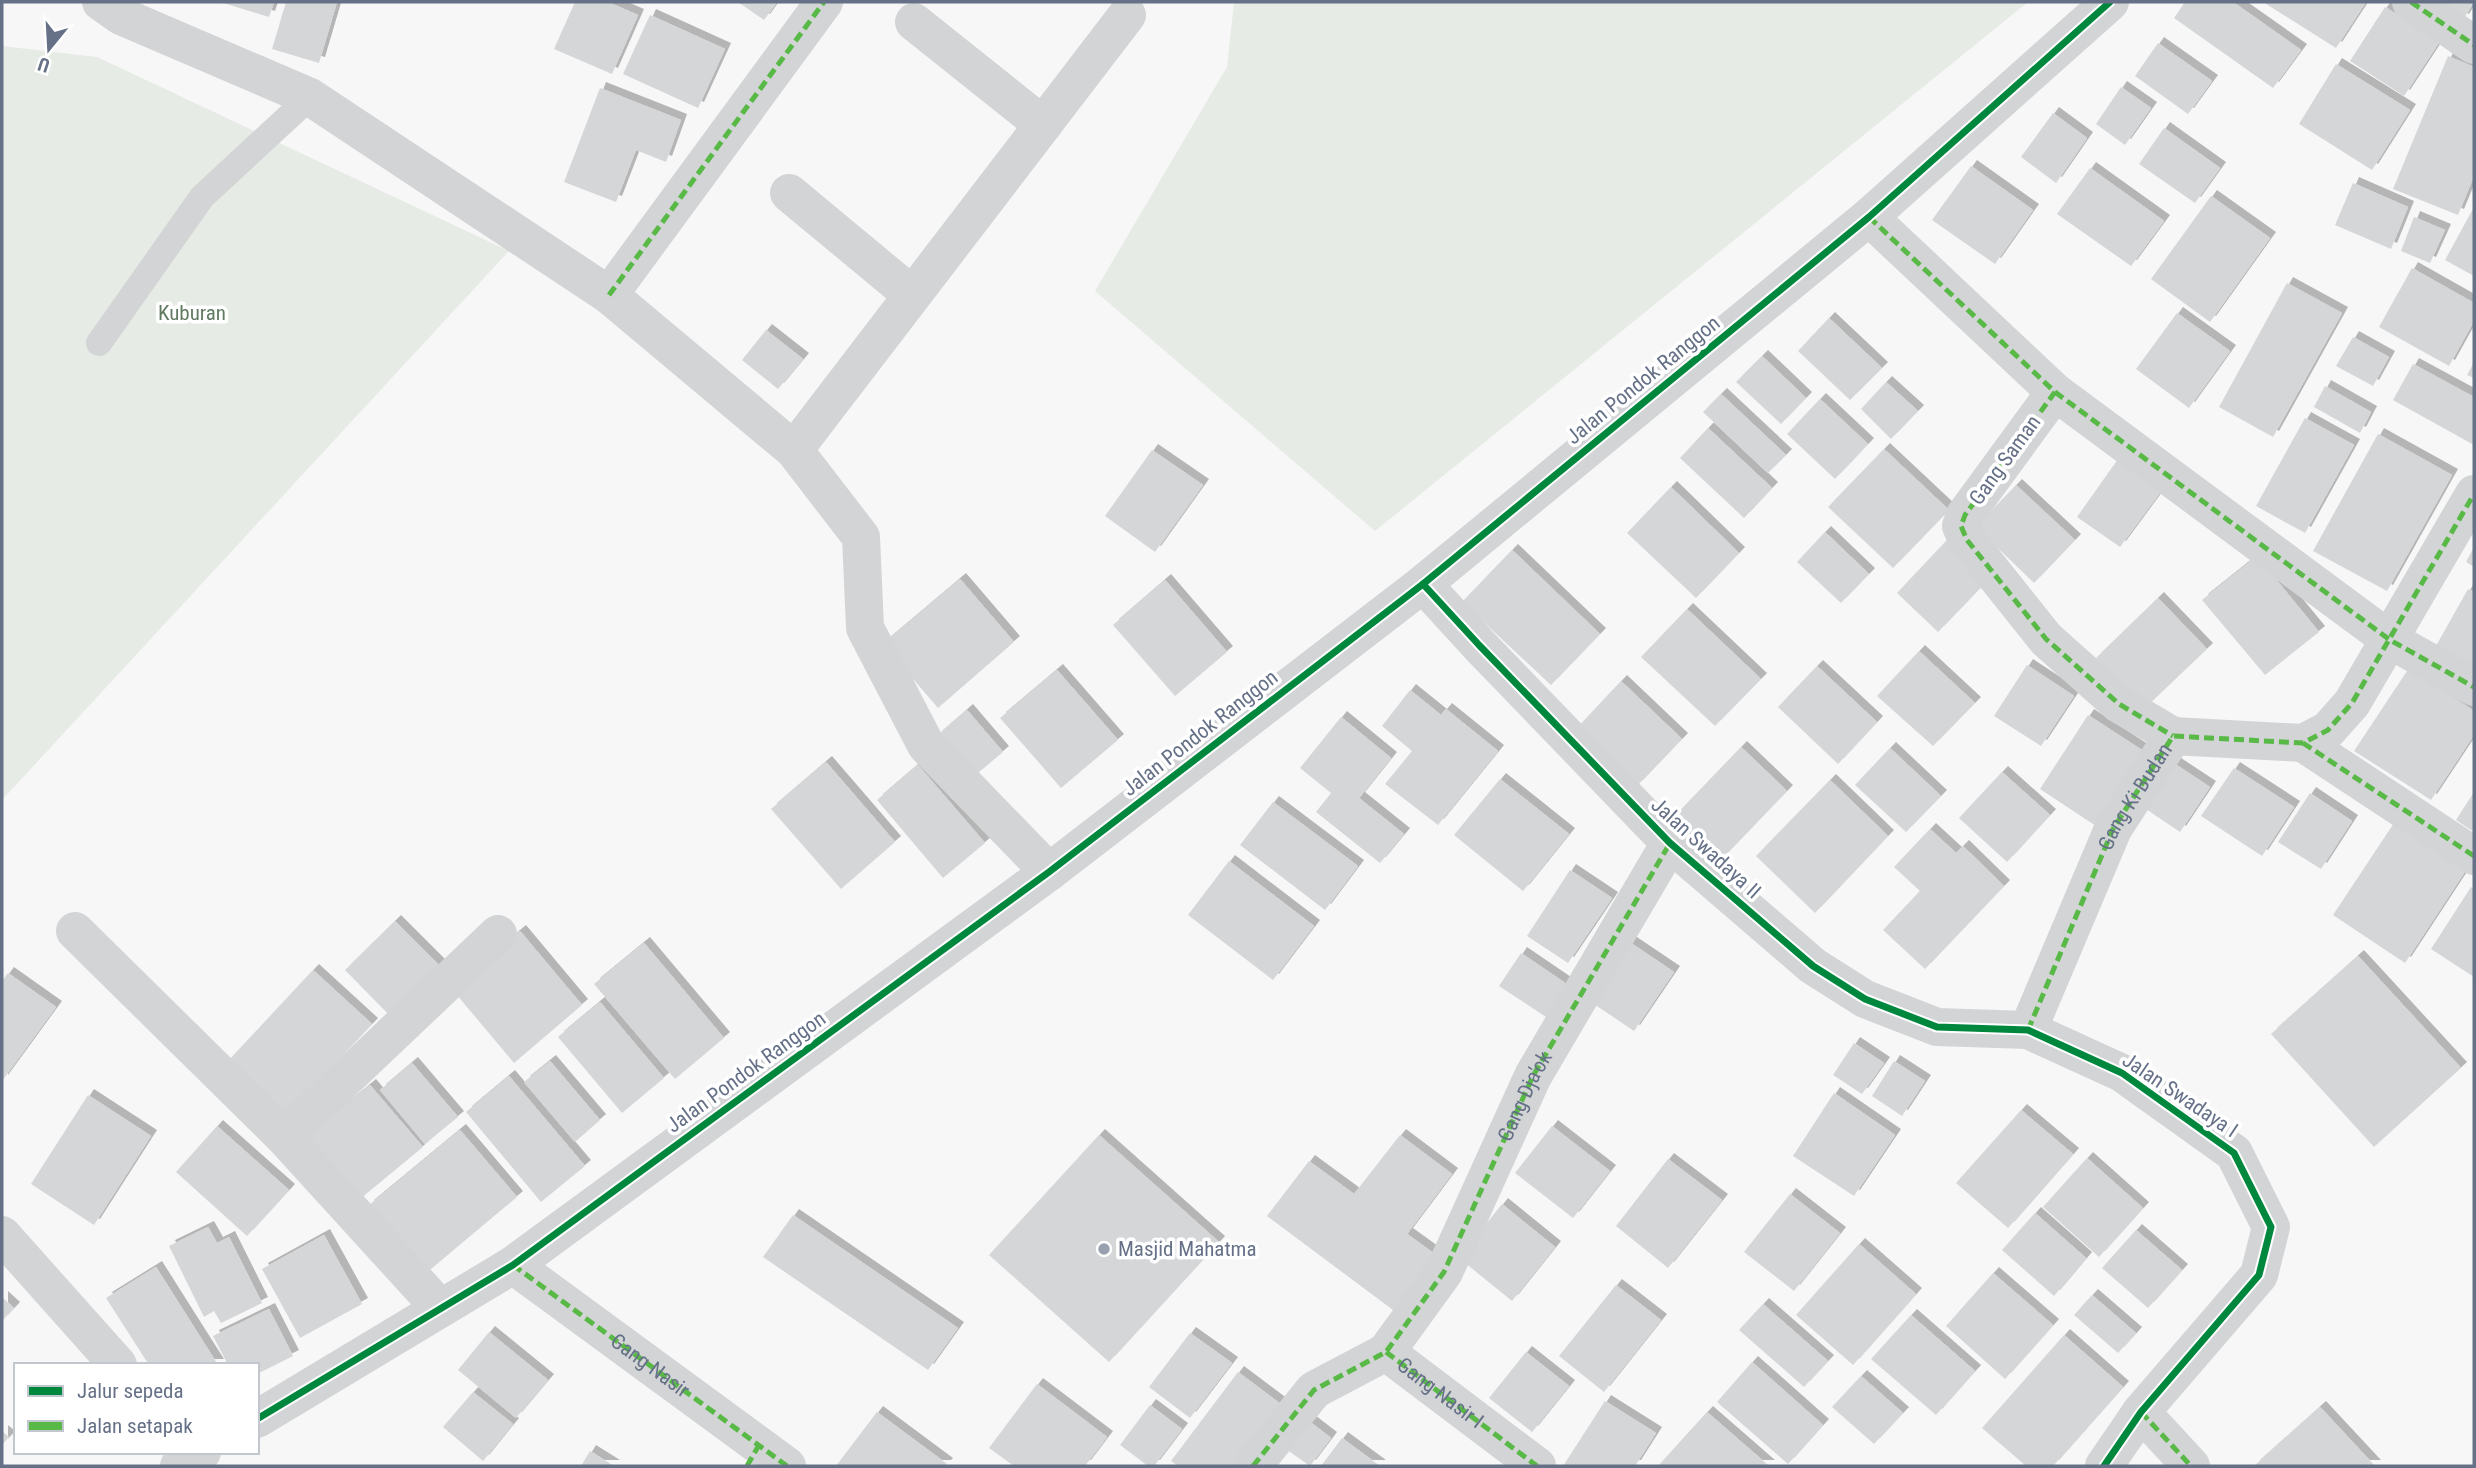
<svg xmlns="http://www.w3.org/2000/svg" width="2476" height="1468" font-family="'Roboto Condensed',sans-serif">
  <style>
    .green { fill: #e6ebe5 }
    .building { fill: #d5d6d8; filter: url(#shadow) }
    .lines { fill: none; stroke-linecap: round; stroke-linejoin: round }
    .service { stroke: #d3d4d5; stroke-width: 26 }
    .minor { stroke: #d3d4d5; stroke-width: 38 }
    .tertiary { stroke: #d3d4d5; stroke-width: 38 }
    .quiet { stroke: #58b947; stroke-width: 5; stroke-dasharray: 10 5; stroke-linecap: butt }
    .cycleway-casing { stroke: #fff; stroke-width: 11 }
    .cycleway { stroke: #00873e; stroke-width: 7 }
    .poi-dot { fill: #99a0af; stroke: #fff; stroke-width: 2.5 }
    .labels { text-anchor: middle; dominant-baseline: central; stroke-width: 7; stroke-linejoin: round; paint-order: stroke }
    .park-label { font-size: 21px; fill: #617a62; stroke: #fff }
    .street-label { font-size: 21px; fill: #667188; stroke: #fff }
    .poi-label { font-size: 21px; fill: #667188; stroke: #fff; text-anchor: start }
  </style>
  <defs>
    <filter id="shadow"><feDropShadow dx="6" dy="-6" stdDeviation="0" flood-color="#0004"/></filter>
  </defs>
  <rect width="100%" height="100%" fill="#f7f7f7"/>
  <g class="green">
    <polygon points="1234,2 2028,2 1375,531 1095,291 1227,67"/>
    <polygon points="2,46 97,57 509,251 2,800"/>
  </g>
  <g class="building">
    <polygon points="220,2 274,2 269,17"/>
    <polygon points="286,2 337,2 319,63 272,49"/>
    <polygon points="575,2 608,2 638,15 612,74 554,49"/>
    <polygon points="738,2 777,2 764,20"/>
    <polygon points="2185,2 2233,2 2301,50 2273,88 2174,18"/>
    <polygon points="2263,2 2366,2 2336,48"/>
    <polygon points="2434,2 2474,2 2463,20"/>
    <polygon points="2385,7 2440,41 2404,96 2350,61"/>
    <polygon points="650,15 725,49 698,108 623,74"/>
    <polygon points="2158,43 2212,81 2188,114 2135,76"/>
    <polygon points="2448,56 2474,67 2474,176 2458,215 2393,189"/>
    <polygon points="2336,64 2410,110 2372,170 2299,124"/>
    <polygon points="2121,87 2151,108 2125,145 2096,124"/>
    <polygon points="600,88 681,120 666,162 636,150 616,202 564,182"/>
    <polygon points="2053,113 2087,138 2056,183 2021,157"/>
    <polygon points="2164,128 2220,168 2195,203 2139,164"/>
    <polygon points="1971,166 2033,210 1995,264 1932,220"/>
    <polygon points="2090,168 2164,221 2131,266 2057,214"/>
    <polygon points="2353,183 2408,207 2391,249 2335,225"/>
    <polygon points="2211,196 2270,238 2210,322 2151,279"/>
    <polygon points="2474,207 2474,276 2445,260"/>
    <polygon points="2414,217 2445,230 2430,263 2401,251"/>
    <polygon points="2412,268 2474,303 2474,321 2449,366 2379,327"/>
    <polygon points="2287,283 2342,313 2273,437 2219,407"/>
    <polygon points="2177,313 2230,351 2189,408 2136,369"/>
    <polygon points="1829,318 1882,368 1850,400 1798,351"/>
    <polygon points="766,330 803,359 778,389 742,360"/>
    <polygon points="2353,337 2389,357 2373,386 2336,366"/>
    <polygon points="1762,356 1806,398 1781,424 1736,382"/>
    <polygon points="2474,362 2474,378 2467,375"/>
    <polygon points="2413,364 2474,397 2474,445 2393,400"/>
    <polygon points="1886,382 1918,411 1891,439 1861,409"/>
    <polygon points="2325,386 2371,412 2360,433 2314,407"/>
    <polygon points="1721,394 1786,455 1768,473 1703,412"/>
    <polygon points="1820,399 1868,444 1835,479 1787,434"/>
    <polygon points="2305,418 2354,445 2305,533 2256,506"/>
    <polygon points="1708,428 1772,488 1744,518 1680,458"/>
    <polygon points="2378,434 2452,475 2387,591 2313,551"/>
    <polygon points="1884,449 1949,510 1893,568 1828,507"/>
    <polygon points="1152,450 1203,485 1155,552 1105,516"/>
    <polygon points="2118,459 2162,490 2120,547 2077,517"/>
    <polygon points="2016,485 2075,540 2034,583 1976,527"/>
    <polygon points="1671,487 1739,553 1696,598 1627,533"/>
    <polygon points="1825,532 1869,574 1841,603 1797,562"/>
    <polygon points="1946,541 1987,581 1938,632 1897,593"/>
    <polygon points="2474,547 2474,567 2466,562"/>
    <polygon points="1512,550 1600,634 1551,685 1462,602"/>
    <polygon points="2257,556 2319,632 2265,675 2202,600"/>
    <polygon points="960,579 1014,642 938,708 883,644"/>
    <polygon points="1165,580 1227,652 1175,696 1113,625"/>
    <polygon points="2468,589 2474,592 2474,677 2432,653"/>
    <polygon points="2158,598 2207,649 2145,708 2096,658"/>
    <polygon points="1687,609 1761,679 1715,726 1641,657"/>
    <polygon points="1919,651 1975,703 1933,746 1877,696"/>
    <polygon points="2027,665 2074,696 2041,746 1994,716"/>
    <polygon points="1817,666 1877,722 1838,764 1778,707"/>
    <polygon points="2409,668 2474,711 2474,735 2431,800 2354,751"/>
    <polygon points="1057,670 1118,740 1061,788 1000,718"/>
    <polygon points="1621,681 1682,739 1637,786 1576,729"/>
    <polygon points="1410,690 1441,715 1446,709 1498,751 1438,825 1385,784 1412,751 1382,726"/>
    <polygon points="967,710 1003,752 972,778 936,737"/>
    <polygon points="2088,715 2148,754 2099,828 2040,789"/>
    <polygon points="1341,717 1391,758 1359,798 1404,834 1380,863 1316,812 1331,793 1300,768"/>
    <polygon points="1741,747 1787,791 1715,866 1669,822"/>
    <polygon points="1890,748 1941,796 1906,832 1855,785"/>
    <polygon points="826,762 895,842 841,889 771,809"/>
    <polygon points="2172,762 2210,787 2180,832 2143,807"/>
    <polygon points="918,765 985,843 943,878 877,800"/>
    <polygon points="2234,768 2294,807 2262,856 2201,816"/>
    <polygon points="2002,772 2050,815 2007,862 1959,818"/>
    <polygon points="1500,779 1569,834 1523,891 1454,835"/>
    <polygon points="1830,780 1888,836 1815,913 1756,856"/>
    <polygon points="2474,792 2474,832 2456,820"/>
    <polygon points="2310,793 2352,821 2321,869 2278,842"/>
    <polygon points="1273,802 1358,866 1325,910 1240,845"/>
    <polygon points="2396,820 2468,867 2405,963 2333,915"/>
    <polygon points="1930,829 1956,853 1963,846 2004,886 1925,969 1883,930 1920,891 1894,867"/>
    <polygon points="1229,861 1314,926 1273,980 1188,915"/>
    <polygon points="1570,870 1612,898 1568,963 1527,936"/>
    <polygon points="2471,887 2474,889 2474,977 2431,949"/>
    <polygon points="395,921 448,974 397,1023 345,970"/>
    <polygon points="520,931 582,1005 514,1063 451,988"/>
    <polygon points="1622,937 1674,972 1634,1031 1582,996"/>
    <polygon points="644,943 724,1038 675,1079 594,984"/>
    <polygon points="1521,953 1568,985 1546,1017 1499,986"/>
    <polygon points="2358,956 2461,1068 2374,1147 2271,1034"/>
    <polygon points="313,970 372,1024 287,1114 229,1060"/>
    <polygon points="8,973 56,1007 2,1081 2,981"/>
    <polygon points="600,1002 664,1078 622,1113 558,1037"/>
    <polygon points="1854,1043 1884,1063 1862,1094 1833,1075"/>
    <polygon points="550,1061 600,1120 575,1142 524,1082"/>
    <polygon points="1894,1061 1925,1081 1902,1116 1872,1096"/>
    <polygon points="412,1063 458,1117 425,1144 380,1090"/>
    <polygon points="509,1076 585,1166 541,1202 466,1112"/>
    <polygon points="370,1085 423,1147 360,1199 307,1137"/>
    <polygon points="1834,1093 1895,1135 1854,1196 1793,1156"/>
    <polygon points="88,1095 151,1136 94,1225 31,1184"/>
    <polygon points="2021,1110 2073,1154 2008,1228 1956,1183"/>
    <polygon points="217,1126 289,1190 247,1236 176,1172"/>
    <polygon points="1552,1126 1610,1171 1573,1218 1515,1173"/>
    <polygon points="460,1130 517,1197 425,1274 368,1206"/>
    <polygon points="1099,1135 1219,1242 1109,1362 989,1255"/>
    <polygon points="1400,1135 1452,1174 1407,1234 1439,1257 1397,1313 1267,1216 1309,1161 1354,1194"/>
    <polygon points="2087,1158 2143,1208 2099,1257 2043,1207"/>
    <polygon points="1668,1159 1722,1200 1668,1268 1616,1226"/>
    <polygon points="1790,1194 1840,1233 1794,1291 1744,1252"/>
    <polygon points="1502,1204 1555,1247 1512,1301 1459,1258"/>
    <polygon points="2035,1213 2086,1258 2054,1296 2002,1250"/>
    <polygon points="793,1215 958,1328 928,1370 763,1257"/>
    <polygon points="208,1227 217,1243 229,1237 262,1303 221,1323 214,1311 204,1317 169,1246"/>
    <polygon points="2136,1230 2182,1270 2148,1308 2102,1268"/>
    <polygon points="324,1235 362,1304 300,1338 262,1269"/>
    <polygon points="1859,1244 1916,1294 1853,1365 1796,1315"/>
    <polygon points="156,1267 218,1365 149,1365 106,1298"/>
    <polygon points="1993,1273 2053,1325 2005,1379 1946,1326"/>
    <polygon points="1616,1285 1661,1320 1604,1392 1559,1356"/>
    <polygon points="2092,1295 2136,1333 2118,1353 2074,1315"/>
    <polygon points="2,1297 14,1308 2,1321"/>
    <polygon points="1763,1304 1828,1361 1804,1387 1739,1330"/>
    <polygon points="269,1309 293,1356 257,1374 257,1365 228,1365 213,1336"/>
    <polygon points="1911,1315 1975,1371 1936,1415 1871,1359"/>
    <polygon points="489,1332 548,1380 516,1418 458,1370"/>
    <polygon points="1190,1333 1232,1363 1190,1418 1149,1387"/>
    <polygon points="2064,1335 2123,1387 2053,1466 2026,1466 1982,1428"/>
    <polygon points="1526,1352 1569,1386 1532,1432 1489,1398"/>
    <polygon points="1752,1362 1823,1425 1788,1464 1717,1402"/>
    <polygon points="1238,1372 1282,1405 1237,1466 1178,1466 1171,1461"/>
    <polygon points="1861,1376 1903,1413 1874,1444 1832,1407"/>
    <polygon points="1037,1384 1107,1437 1085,1466 1014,1466 989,1448"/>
    <polygon points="473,1392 513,1424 483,1461 443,1427"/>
    <polygon points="1605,1401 1656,1433 1635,1466 1563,1466"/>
    <polygon points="1150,1405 1182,1429 1154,1466 1148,1466 1120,1445"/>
    <polygon points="2320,1407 2375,1466 2254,1466"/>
    <polygon points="877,1412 947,1464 945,1466 836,1466"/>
    <polygon points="1707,1412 1769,1466 1658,1466"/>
    <polygon points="1305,1418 1331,1438 1310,1466 1283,1447"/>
    <polygon points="2,1431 9,1437 2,1445"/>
    <polygon points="1342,1438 1380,1466 1321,1466"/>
    <polygon points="590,1451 614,1466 581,1466"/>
  </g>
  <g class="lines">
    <polyline class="service" points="99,343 202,197 310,97"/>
    <g class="minor">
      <polyline points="101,2 121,16 310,97 609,295 794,450 861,537 865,628 926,745 1049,872"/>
      <polyline points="2411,2 2474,45"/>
      <polyline points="914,22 1043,125"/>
      <polyline points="789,193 912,295"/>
      <polyline points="1869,217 2055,392 1965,515 1961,526 1967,540 2046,639 2119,704 2173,736"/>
      <polyline points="609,295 824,2"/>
      <polyline points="2055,392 2390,640 2474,687"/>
      <polyline points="794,450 1127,15"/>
      <polyline points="1423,584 1479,645 1670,843 1813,966 1865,999 1937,1027 2028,1030 2122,1073 2234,1153 2271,1227 2259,1275 2141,1412 2104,1466"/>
      <polyline points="2303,743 2474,856"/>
      <polyline points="75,931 284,1137 440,1308"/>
      <path id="s1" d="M2028 1030 2113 829 2173 736 2303 743 2328 730 2352 703 2474 494"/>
      <polyline points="284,1137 498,934"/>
      <polyline points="2,1235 118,1365"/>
      <path id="s2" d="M513 1265 787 1466"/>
      <path id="s3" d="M1386 1352 1537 1466"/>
      <polyline points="2141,1412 2191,1466"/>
      <polyline points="1253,1466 1314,1390 1386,1352 1444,1272 1533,1076 1670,843"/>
    </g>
    <g class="tertiary">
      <polyline points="257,1419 513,1265 1049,872 1423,584 1869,217 2110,2"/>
      <polyline points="179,1466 202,1452"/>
    </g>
    <g class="quiet">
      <polyline points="2411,2 2474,45"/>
      <polyline points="1869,217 2055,392 1965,515 1961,526 1967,540 2046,639 2119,704 2173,736"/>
      <polyline points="609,295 824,2"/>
      <polyline points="2055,392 2390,640 2474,687"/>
      <polyline points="2303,743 2474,856"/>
      <polyline points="2028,1030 2113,829 2173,736 2303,743 2328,730 2352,703 2474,494"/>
      <polyline points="513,1265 787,1466"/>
      <polyline points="1386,1352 1537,1466"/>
      <polyline points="2141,1412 2191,1466"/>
      <polyline points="747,1466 759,1445"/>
      <path id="s4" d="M1253 1466 1314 1390 1386 1352 1444 1272 1533 1076 1670 843"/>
    </g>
    <g class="cycleway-casing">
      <g id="cycleway">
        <polyline points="1423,584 1479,645 1670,843 1813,966 1865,999 1937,1027 2028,1030 2122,1073 2234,1153 2271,1227 2259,1275 2141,1412 2104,1466"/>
        <polyline points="257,1419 513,1265 1049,872 1423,584 1869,217 2110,2"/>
      </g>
    </g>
    <use href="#cycleway" class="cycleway"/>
  </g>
  <circle class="poi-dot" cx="1104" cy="1249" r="7"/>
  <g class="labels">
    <g class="park-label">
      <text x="192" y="313">Kuburan</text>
    </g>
    <g class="street-label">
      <text transform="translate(1643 380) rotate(-39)">Jalan Pondok Ranggon</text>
      <text transform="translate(2005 460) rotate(-54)">Gang Saman</text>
      <text transform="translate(1200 733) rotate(-38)">Jalan Pondok Ranggon</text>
      <text stroke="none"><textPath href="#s1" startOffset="257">Gang Ki Budan</textPath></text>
      <text transform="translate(1706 848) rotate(42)">Jalan Swadaya II</text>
      <text transform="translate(746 1072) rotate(-36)">Jalan Pondok Ranggon</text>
      <text transform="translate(2180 1095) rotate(34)">Jalan Swadaya I</text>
      <text stroke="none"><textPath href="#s4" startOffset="471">Gang Dja'ok</textPath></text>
      <text stroke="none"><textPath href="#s2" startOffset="170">Gang Nasir</textPath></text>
      <text stroke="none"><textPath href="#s3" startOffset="68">Gang Nasir I</textPath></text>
    </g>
    <g class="poi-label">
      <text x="1118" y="1249">Masjid Mahatma</text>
    </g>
  </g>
  <rect width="2476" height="1468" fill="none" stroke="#667188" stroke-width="7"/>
  <rect x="14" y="1363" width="245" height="91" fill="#ffffff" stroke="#c2c6cf" stroke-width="2"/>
  <rect x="28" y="1386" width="35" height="10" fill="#00873e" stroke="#c2c6cf" stroke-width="2"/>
  <text x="77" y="1398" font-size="21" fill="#667188">Jalur sepeda</text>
  <rect x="28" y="1421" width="35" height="10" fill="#58b947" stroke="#c2c6cf" stroke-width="2"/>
  <text x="77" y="1433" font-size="21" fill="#667188">Jalan setapak</text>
  <g transform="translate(49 49) rotate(198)" stroke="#ffffff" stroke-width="5" paint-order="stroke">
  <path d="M0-5L12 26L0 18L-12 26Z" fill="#667188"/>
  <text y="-10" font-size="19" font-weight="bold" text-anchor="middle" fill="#667188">U</text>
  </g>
</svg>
